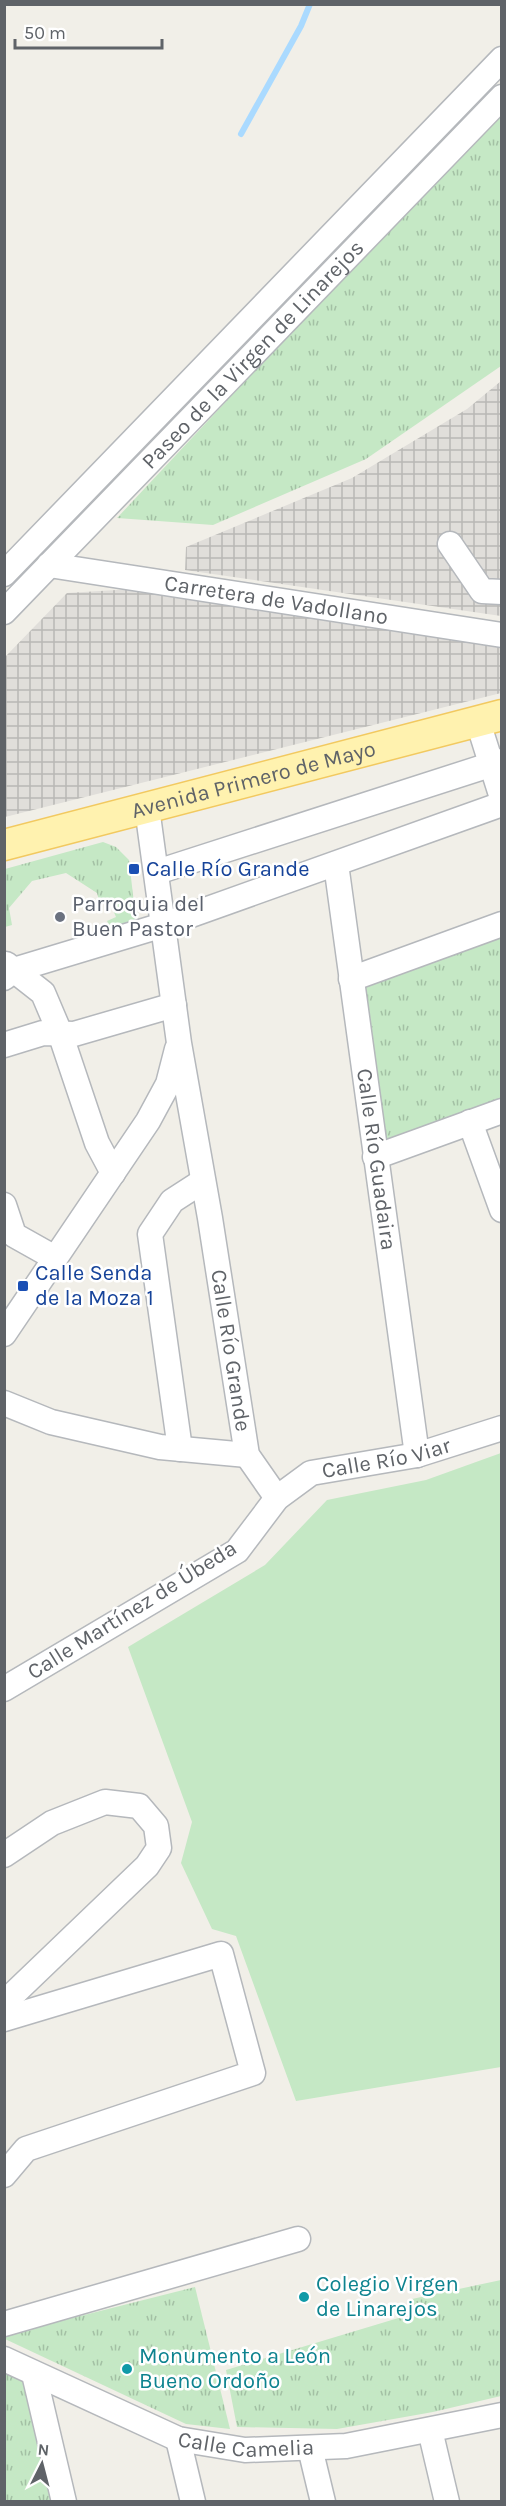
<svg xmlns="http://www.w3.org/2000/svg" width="506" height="2506" font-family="Karla,sans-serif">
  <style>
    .industrial { fill: url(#industrial-grid) }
    .green { fill: #c5e8c5 }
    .park { fill: url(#park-tufts) }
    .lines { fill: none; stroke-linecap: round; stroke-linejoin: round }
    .stream { stroke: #aadaff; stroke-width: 6 }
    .minor-casing { stroke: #b5b8bc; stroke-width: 27 }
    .major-casing { stroke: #f2c960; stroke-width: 33 }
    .minor { stroke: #fff; stroke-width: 24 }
    .major { stroke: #fff2af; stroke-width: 30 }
    .transit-dot { fill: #1a4fb4; stroke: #fff; stroke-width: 2 }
    .worship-dot { fill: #6b7280; stroke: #fff; stroke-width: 2 }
    .culture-dot { fill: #0f9aa8; stroke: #fff; stroke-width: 2 }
    .labels { text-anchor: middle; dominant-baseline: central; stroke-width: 5; stroke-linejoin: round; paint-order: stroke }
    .street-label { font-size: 22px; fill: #5f6368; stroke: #fff }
    .transit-label { font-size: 22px; fill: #164399; stroke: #fff; text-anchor: start }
    .worship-label { font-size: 22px; fill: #5b616d; stroke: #fff; text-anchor: start }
    .culture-label { font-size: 22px; fill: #0d838f; stroke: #fff; text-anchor: start }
  </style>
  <defs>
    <pattern id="industrial-grid" width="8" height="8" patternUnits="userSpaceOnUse" patternTransform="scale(1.5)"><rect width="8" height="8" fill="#e0deda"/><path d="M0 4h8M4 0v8" fill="none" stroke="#b9b8b5"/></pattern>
    <pattern id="park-tufts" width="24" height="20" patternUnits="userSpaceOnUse" patternTransform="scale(1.5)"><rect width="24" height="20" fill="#c5e8c5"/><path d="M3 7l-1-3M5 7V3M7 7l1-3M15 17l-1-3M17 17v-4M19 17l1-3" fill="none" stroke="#a3c0a4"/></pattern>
  </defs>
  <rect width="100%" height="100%" fill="#f1efe8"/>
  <g class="industrial">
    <polygon points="501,381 501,616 185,570 186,547 352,478 467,409"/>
    <polygon points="149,588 501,646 501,693 5,817 5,657 67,593"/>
  </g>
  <polygon class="green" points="501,1453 501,2067 296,2101 236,1936 212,1929 181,1863 192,1822 128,1647 265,1565 327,1500 426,1480"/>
  <g class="park">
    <polygon points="501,108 501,366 366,459 213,525 117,518"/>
    <polygon points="103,842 116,847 129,860 136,921 111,928 107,921 116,917 110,903 100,904 97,893 66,873 32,881 9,908 12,925 5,927 5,869"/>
    <polygon points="501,934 501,1098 386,1140 365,983"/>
    <polygon points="501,2280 501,2396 433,2412 337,2429 237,2427 226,2370 415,2313 412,2299"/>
    <polygon points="195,2287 230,2429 186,2424 5,2339 5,2335"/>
    <polygon points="5,2373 25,2380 52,2501 5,2502"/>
  </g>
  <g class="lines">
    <polyline class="stream" points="241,134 301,26 310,4"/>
    <g class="minor-casing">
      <g id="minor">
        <polyline points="450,544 482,591 502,592"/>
        <path id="s1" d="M49 565 502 635"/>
        <polyline points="4,574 502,59"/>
        <path id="s2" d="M4 612 502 97"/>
        <polyline points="478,722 502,798"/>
        <path id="s3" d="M147 808 179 1043 210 1218 247 1455 277 1498"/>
        <path id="s4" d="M336 864 417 1455"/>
        <polyline points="157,872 502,761"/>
        <polyline points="6,964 43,993 60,1033 97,1143 113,1173"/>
        <polyline points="4,978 14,970 163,925 502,804"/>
        <polyline points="351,979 502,924"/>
        <polyline points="4,1045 43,1033 74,1034 174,1005"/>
        <polyline points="470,1122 502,1210"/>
        <polyline points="375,1157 502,1111"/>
        <polyline points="4,1205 14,1235 55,1258"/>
        <polyline points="4,1334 148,1121 168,1084 177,1049"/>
        <polyline points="4,1403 51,1422 160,1447 247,1455"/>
        <polyline points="180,1449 150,1234 172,1201 203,1181"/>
        <path id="s5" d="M4 1689 237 1551 277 1498 311 1473 417 1455 502 1428"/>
        <polyline points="4,1855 52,1823 105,1802 139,1806 156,1826 159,1848 147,1866 4,2003"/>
        <polyline points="4,2019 221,1954 253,2073 26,2149 4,2175"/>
        <polyline points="4,2324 298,2239"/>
        <path id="s6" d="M4 2359 178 2439 245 2450 346 2446 502 2415"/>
        <polyline points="34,2374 64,2502"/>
        <polyline points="430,2430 447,2502"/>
        <polyline points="178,2439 193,2502"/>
        <polyline points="310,2448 323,2502"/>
      </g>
    </g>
    <g class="major-casing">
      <g id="major">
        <path id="s7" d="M4 845 502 715"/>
      </g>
    </g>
    <use href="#minor" class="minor"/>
    <use href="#major" class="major"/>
  </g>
  <g class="transit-dot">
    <rect x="128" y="863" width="12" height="12" rx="3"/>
    <rect x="17" y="1280" width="12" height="12" rx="3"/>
  </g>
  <circle class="worship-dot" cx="60" cy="917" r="6"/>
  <g class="culture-dot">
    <circle cx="304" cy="2297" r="6"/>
    <circle cx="127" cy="2369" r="6"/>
  </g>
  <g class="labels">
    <g class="street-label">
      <text stroke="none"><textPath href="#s2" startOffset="358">Paseo de la Virgen de Linarejos</textPath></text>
      <text stroke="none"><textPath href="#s1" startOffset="230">Carretera de Vadollano</textPath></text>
      <text stroke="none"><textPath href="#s7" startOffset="258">Avenida Primero de Mayo</textPath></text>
      <text stroke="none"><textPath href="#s4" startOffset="298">Calle Río Guadaira</textPath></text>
      <text stroke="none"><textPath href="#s3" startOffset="549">Calle Río Grande</textPath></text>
      <text stroke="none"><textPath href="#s5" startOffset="456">Calle Río Viar</textPath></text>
      <text transform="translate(132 1610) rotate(-32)">Calle Martínez de Úbeda</text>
      <text stroke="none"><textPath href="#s6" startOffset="260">Calle Camelia</textPath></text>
    </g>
    <g class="transit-label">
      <text x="146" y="869">Calle Río Grande</text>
      <text x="35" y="1273">Calle Senda<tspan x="35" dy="25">de la Moza 1</tspan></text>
    </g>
    <g class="worship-label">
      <text x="72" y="904">Parroquia del<tspan x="72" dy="25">Buen Pastor</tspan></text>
    </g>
    <g class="culture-label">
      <text x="316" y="2284">Colegio Virgen<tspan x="316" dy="25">de Linarejos</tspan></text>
      <text x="139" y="2356">Monumento a León<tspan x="139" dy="25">Bueno Ordoño</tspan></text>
    </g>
  </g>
  <rect width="506" height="2506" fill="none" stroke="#5f6368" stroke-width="12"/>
  <g transform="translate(42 2464) rotate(6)" stroke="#ffffff" stroke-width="4.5" paint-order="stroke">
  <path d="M0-4.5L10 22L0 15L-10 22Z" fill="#5f6368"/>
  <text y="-9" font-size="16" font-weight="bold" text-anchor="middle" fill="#5f6368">N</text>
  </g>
  <path d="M15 39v9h147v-9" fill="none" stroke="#5f6368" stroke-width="3"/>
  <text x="24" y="39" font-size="18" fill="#5f6368" stroke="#ffffff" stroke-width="4.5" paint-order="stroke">50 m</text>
</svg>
